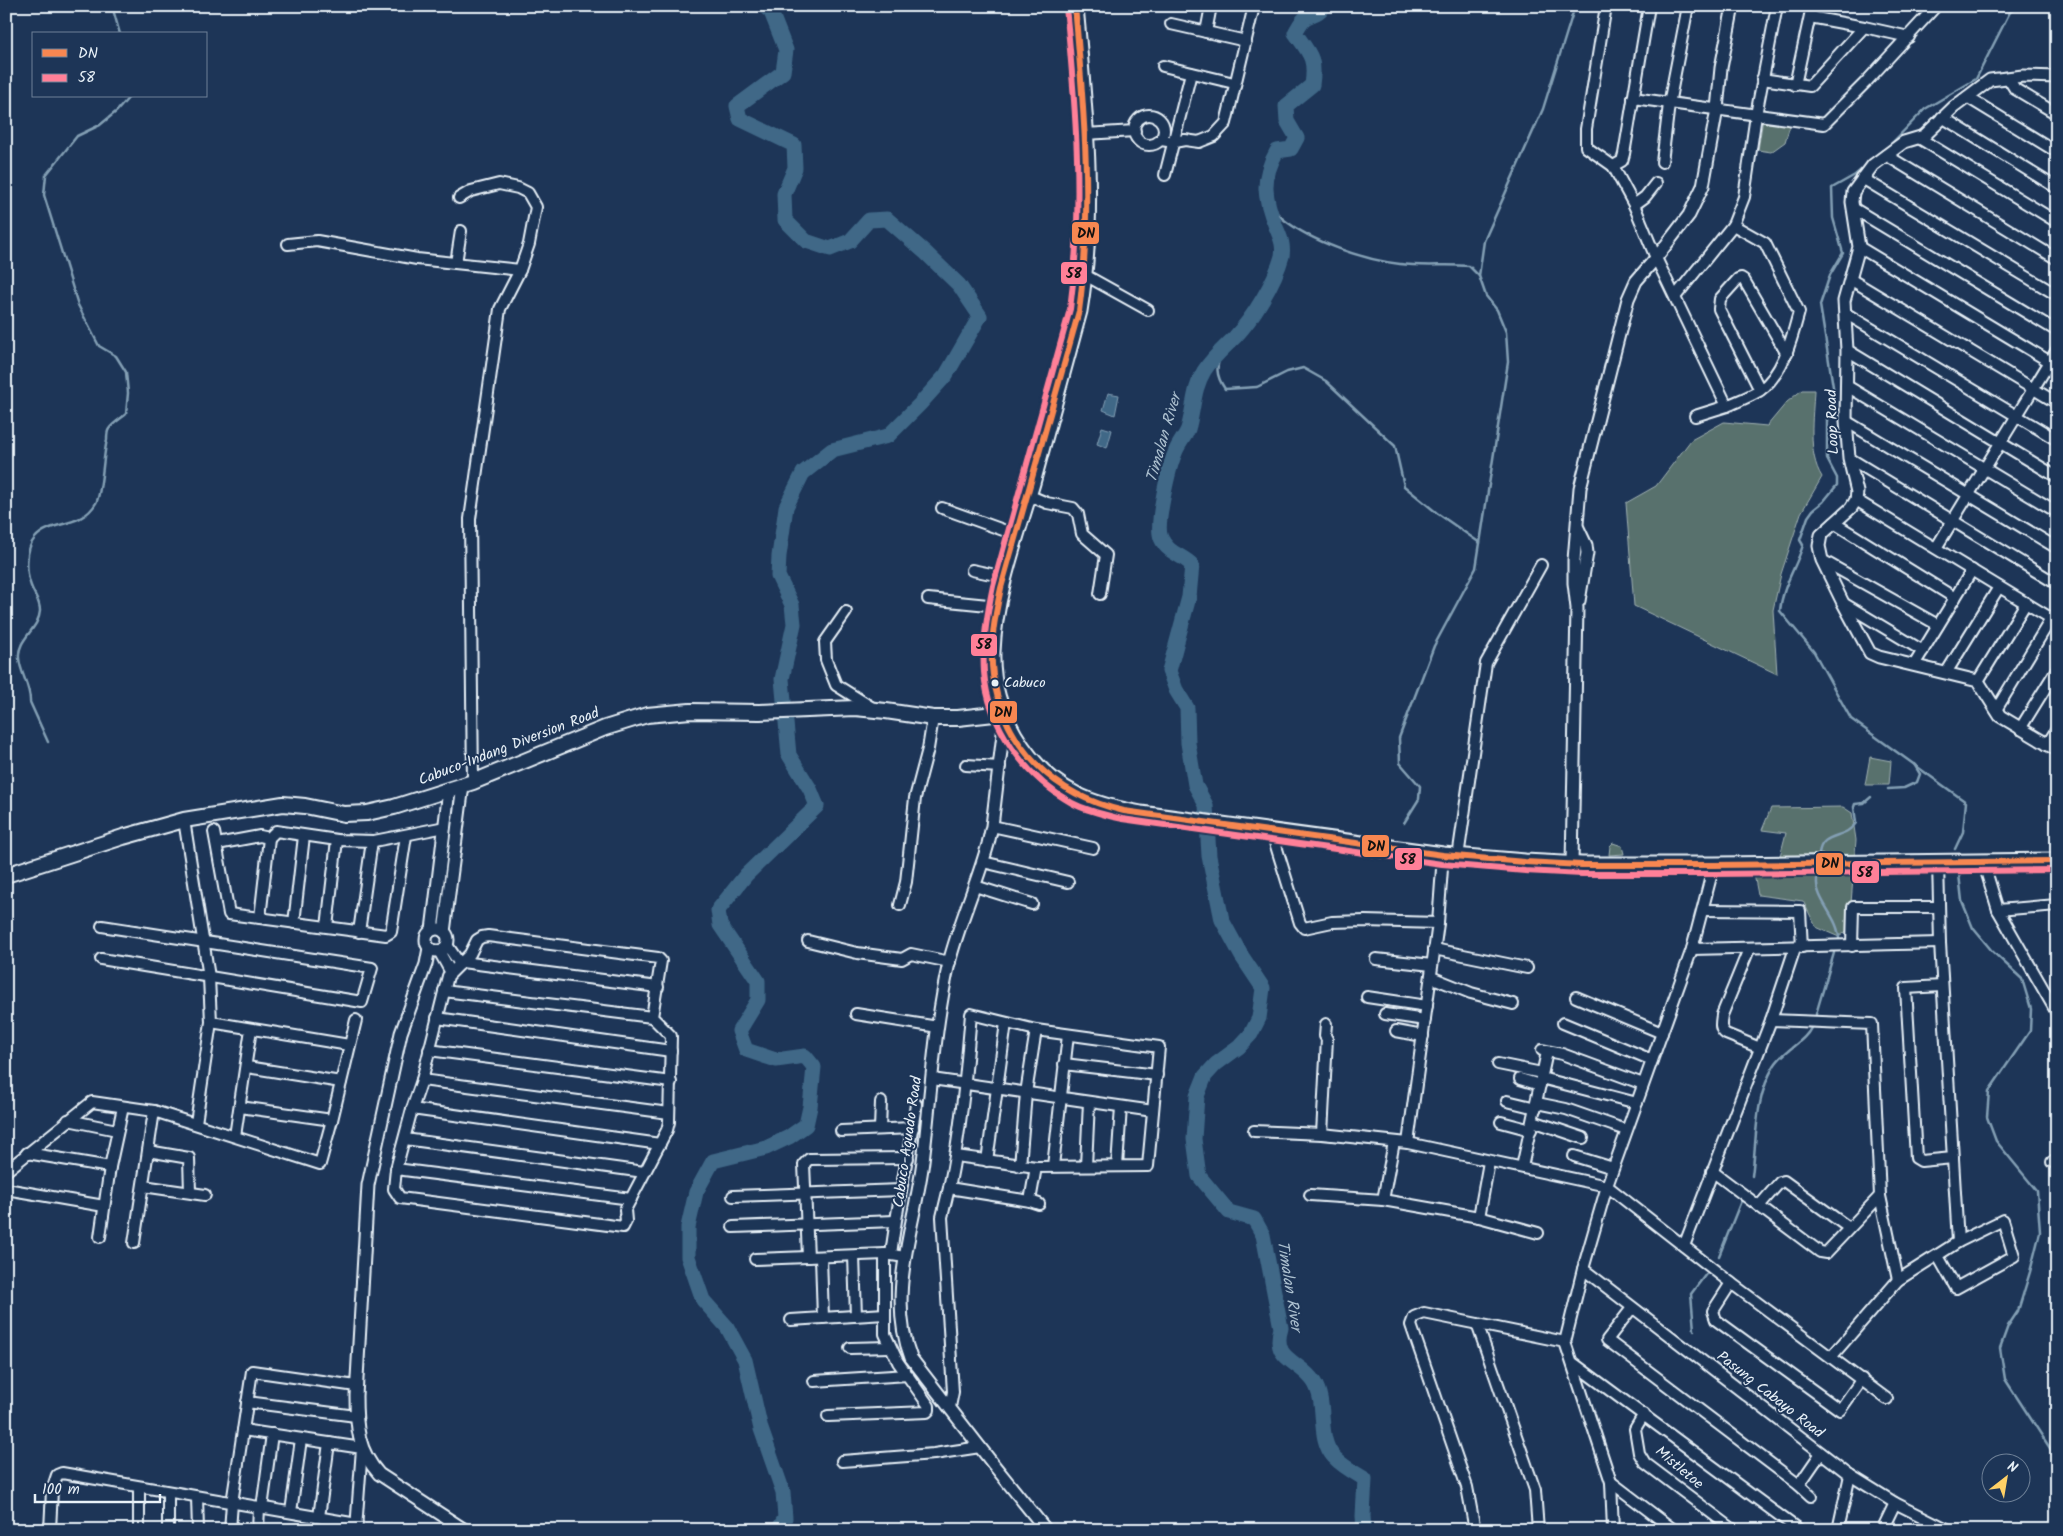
<svg xmlns="http://www.w3.org/2000/svg" width="2063" height="1536" font-family="Kalam,sans-serif">
  <style>
    .green { fill: #59716d; stroke: #a0b1b2 }
    .water { fill: #3f6887; stroke: #839fb4 }
    .lines { fill: none; stroke-linecap: round; stroke-linejoin: round }
    .stream { stroke: #839fb4; stroke-width: 2.5 }
    .river { stroke: #3f6887; stroke-width: 15 }
    .minor-casing { stroke: #e8f1f8; stroke-width: 14 }
    .tertiary-casing { stroke: #e8f1f8; stroke-width: 15 }
    .secondary-casing { stroke: #e8f1f8; stroke-width: 18 }
    .primary-casing { stroke: #e8f1f8; stroke-width: 19 }
    .minor { stroke: #1d3557; stroke-width: 10 }
    .tertiary { stroke: #1d3557; stroke-width: 11 }
    .secondary { stroke: #1d3557; stroke-width: 14 }
    .primary { stroke: #1d3557; stroke-width: 15 }
    .bus-1-casing { stroke: #1d3557; stroke-width: 10 }
    .bus-2-casing { stroke: #1d3557; stroke-width: 10 }
    .bus-1 { stroke: #f88751; stroke-width: 6 }
    .bus-2 { stroke: #ff8098; stroke-width: 6 }
    .bus-dot { fill: #e8f1f8; stroke: #1d3557; stroke-width: 2 }
    .labels { text-anchor: middle; dominant-baseline: central; stroke-width: 4; stroke-linejoin: round; paint-order: stroke }
    .bus-label { font-size: 14px; fill: #e8f1f8; stroke: #1d3557; text-anchor: start }
    .street-label { font-size: 15px; fill: #e8f1f8; stroke: #1d3557 }
    .water-label { font-size: 16px; font-style: italic; fill: #adc1d0; stroke: #1d3557 }
    .line-badge { stroke: #1d3557; stroke-width: 2 }
    .pale-badge-label { font-size: 14px; text-anchor: middle; font-weight: bold; fill: #111 }
  </style>
  <rect width="100%" height="100%" fill="#1d3557"/>
  <filter id="ink" filterUnits="userSpaceOnUse"><feTurbulence type="fractalNoise" baseFrequency=".02" numOctaves="2"/><feDisplacementMap in="SourceGraphic" scale="10" xChannelSelector="R" yChannelSelector="G"/><feConvolveMatrix kernelMatrix="1 2 1 2 8 2 1 2 1" color-interpolation-filters="sRGB"/></filter>
  <g filter="url(#ink)">
    <g class="green">
      <polygon points="1763,119 1791,122 1785,142 1771,152 1758,150"/>
      <path d="M1802 390H1814C1813 417 1807 453 1822 477L1801 513 1781 574 1773 610 1777 674 1634 606 1626 503 1656 486 1691 440 1724 422 1767 426 1787 402Z"/>
      <polygon points="1870,757 1891,761 1889,785 1865,785"/>
      <polygon points="1843,807 1852,813 1856,840 1849,929 1839,937 1816,927 1803,901 1758,895 1754,874 1780,856 1786,833 1762,830 1771,808"/>
      <polygon points="1613,843 1622,846 1624,854 1609,855 1610,846"/>
    </g>
    <g class="water">
      <polygon points="1108,393 1119,395 1115,415 1103,410"/>
      <polygon points="1102,427 1112,430 1107,448 1097,444"/>
    </g>
    <g class="lines">
      <g class="stream">
        <polyline points="112,6 120,34"/>
        <polyline points="1887,148 1925,109 1976,79 2010,12 2018,6"/>
        <path d="M1868 164 1855 175 1832 188 1833 218 1843 253 1830 275 1820 305 1834 393 1827 418V459L1837 478V485L1823 502 1813 510 1808 517 1800 540 1803 545C1796 568 1782 587 1780 611L1814 652 1851 719 1966 802 1963 832 1955 849"/>
        <path d="M1267 203C1272 208 1278 214 1283 219 1312 242 1364 260 1400 264 1423 267 1446 264 1469 266L1479 276"/>
        <path d="M1222 348C1217 366 1214 373 1225 389L1257 387 1287 372 1303 368 1326 381 1395 446 1404 486 1437 513 1480 543 1476 568 1434 646 1399 738 1400 763 1420 786 1419 799 1404 823"/>
        <polyline points="1480,543 1508,362 1506,332 1497,310 1486,296 1479,276 1484,241 1543,109 1575,6"/>
        <path d="M48 742 30 702C31 687 20 673 19 658 17 639 39 629 40 611 40 600 34 595 31 586 26 573 25 549 35 538 50 520 81 529 96 503 102 493 103 455 107 440 107 437 107 431 109 429 113 423 122 418 126 414L128 393 126 372 116 356 99 346 78 305 44 195 46 175 77 136 100 125 117 111 130 96"/>
        <polyline points="1888,789 1904,788 1917,782 1920,774 1914,764"/>
        <path d="M1819 854C1821 831 1845 840 1856 823L1854 807 1855 804 1864 803 1871 797"/>
        <polyline points="1959,874 1962,901 1973,928 1992,951 2022,979 2031,1009 2030,1031 1989,1091 1987,1117 1996,1141 2037,1191 2040,1232 2030,1272 2018,1311 2008,1326 2000,1348 2005,1379 2057,1459"/>
        <path d="M1817 879C1815 901 1839 917 1839 939"/>
        <polyline points="1816,1014 1834,953"/>
        <path d="M1752 1176C1757 1139 1754 1099 1774 1066 1784 1049 1804 1043 1811 1028"/>
        <polyline points="1719,1256 1741,1201"/>
        <polyline points="1694,1330 1691,1294 1706,1274"/>
        <polyline points="2053,1530 2057,1518"/>
      </g>
      <g class="river">
        <polyline points="764,6 771,12 786,50 783,72 737,106 740,119 794,145 795,168 784,194 785,220 806,241 830,249 850,241 869,220 887,219 926,253 959,285 980,316 946,375 920,404 888,436 832,450 803,473 786,507 779,556 778,576 792,605 794,624 782,679 789,755 810,789 817,806 746,875 718,910 720,925 758,981 758,1000 739,1031 746,1050 776,1060 805,1056 814,1067 810,1107 806,1125 789,1137 766,1148 713,1161 696,1192 688,1227 688,1257 703,1300 727,1327 745,1360 761,1429 783,1492 785,1518 778,1530"/>
        <path d="M1324 6C1318 14 1315 13 1307 17 1301 20 1298 28 1295 33 1310 54 1316 58 1312 85L1286 106 1287 121 1297 138 1291 149 1277 151C1261 179 1264 198 1276 227 1280 237 1284 244 1282 256 1275 282 1253 318 1235 337 1224 348 1213 357 1204 371 1193 389 1194 409 1188 429 1185 437 1178 444 1175 453 1169 467 1155 525 1161 538 1168 554 1183 555 1192 565L1189 597 1169 671 1176 690 1187 708 1188 743 1195 785 1206 805 1209 856 1222 920 1241 955 1263 988 1259 1018 1251 1034 1239 1047 1216 1064 1205 1076 1197 1096 1194 1139 1199 1176 1229 1212 1254 1219 1263 1235 1281 1328C1271 1361 1300 1360 1314 1382 1328 1404 1316 1438 1334 1457 1342 1466 1355 1473 1365 1479L1363 1516 1364 1530"/>
      </g>
      <g class="minor-casing">
        <g id="minor">
          <path d="M1606 6 1586 129V147L1613 166 1634 205 1656 258 1727 406C1738 401 1749 397 1759 391 1783 375 1792 338 1799 312L1765 243 1733 225"/>
          <polyline points="1810,17 1864,27"/>
          <polyline points="1171,24 1246,41"/>
          <polyline points="1206,32 1211,6"/>
          <polyline points="1163,66 1234,83"/>
          <polyline points="2008,78 2015,89 2057,114"/>
          <polyline points="1762,79 1810,86 1864,27 1909,37"/>
          <polyline points="1795,85 1812,6"/>
          <polyline points="1967,97 2057,152"/>
          <polyline points="1633,98 1824,124 1866,82 1936,6"/>
          <circle cx="1149" cy="130" r="15"/>
          <polyline points="1942,117 2057,188"/>
          <polyline points="1085,134 1135,131"/>
          <polyline points="1919,138 2057,222"/>
          <polyline points="1161,140 1174,142 1185,140 1199,142 1214,136 1226,123 1254,6"/>
          <polyline points="1886,155 2057,259"/>
          <polyline points="1662,162 1669,104 1688,6"/>
          <polyline points="1613,166 1622,161 1624,154 1649,6"/>
          <polyline points="1165,175 1191,73"/>
          <polyline points="1862,178 2057,295"/>
          <polyline points="459,198 471,191 499,184 518,188 528,193 536,207 529,244 520,270 500,309 470,519 473,782"/>
          <polyline points="1634,205 1645,197 1656,183"/>
          <polyline points="1853,208 2057,331"/>
          <polyline points="288,244 317,241 417,259 520,270"/>
          <polyline points="1859,247 2057,366"/>
          <polyline points="456,263 461,231"/>
          <polyline points="1085,275 1148,310"/>
          <polyline points="1850,279 2057,403"/>
          <polyline points="1675,297 1733,225 1744,197 1756,115 1777,6"/>
          <polyline points="1845,313 2057,440"/>
          <polyline points="1847,350 2057,477"/>
          <polyline points="1847,386 2057,512"/>
          <polyline points="1760,390 1719,309 1720,299 1738,279 1741,278 1744,280 1787,354"/>
          <polyline points="1695,416 1727,406"/>
          <polyline points="1846,421 2057,548"/>
          <polyline points="1849,458 2057,584"/>
          <polyline points="1028,495 1047,503 1073,508 1078,514 1082,534 1106,555 1100,594"/>
          <polyline points="1856,500 2057,622"/>
          <polyline points="942,508 1017,535"/>
          <polyline points="1834,523 1955,598"/>
          <polyline points="1936,548 2057,350"/>
          <polyline points="1822,560 1938,625"/>
          <polyline points="972,570 1005,577"/>
          <polyline points="928,599 998,606"/>
          <polyline points="1843,603 1923,651"/>
          <polyline points="846,612 825,642 826,660 836,685 871,707"/>
          <polyline points="1914,665 1972,570"/>
          <polyline points="1946,673 1999,587"/>
          <polyline points="1978,681 2026,603"/>
          <polyline points="1996,710 2051,619"/>
          <polyline points="2020,729 2057,669"/>
          <polyline points="2047,745 2057,729"/>
          <polyline points="966,765 1000,767"/>
          <polyline points="184,820 209,977 211,1022 196,1123"/>
          <polyline points="992,826 1093,848"/>
          <polyline points="214,832 229,914 386,935 391,932 406,836"/>
          <polyline points="1272,833 1300,923 1304,928 1332,922 1365,921 1438,923"/>
          <polyline points="217,844 260,836 269,838 276,831 337,840 374,841 445,827"/>
          <polyline points="1458,857 1486,663 1541,565"/>
          <polyline points="1983,861 1998,910"/>
          <polyline points="983,862 1068,882"/>
          <polyline points="1938,862 1940,943 1958,1242"/>
          <polyline points="975,886 1032,904"/>
          <polyline points="900,905 906,882 915,798 928,749 933,718"/>
          <polyline points="2057,905 1998,910 2057,1013"/>
          <polyline points="1703,910 1800,911 1802,947"/>
          <polyline points="260,918 269,838"/>
          <polyline points="294,923 304,836"/>
          <polyline points="327,927 337,840"/>
          <polyline points="359,932 372,841"/>
          <polygon points="488,936 658,958 661,961 652,1017 671,1036 669,1122 667,1130 625,1210 626,1221 623,1227 400,1198 394,1189 396,1169 412,1109 422,1080 448,976 470,954 477,940 482,937"/>
          <polyline points="808,941 857,953 902,959 911,954 950,962"/>
          <polyline points="447,945 460,964"/>
          <polyline points="1852,946 1853,907 1939,907"/>
          <polyline points="1434,949 1527,968"/>
          <polyline points="1692,949 1940,943"/>
          <path d="M1749 949 1722 1015C1721 1023 1719 1029 1726 1034L1760 1048"/>
          <polyline points="439,951 450,971"/>
          <polyline points="101,959 362,1002 372,968 102,926"/>
          <polyline points="1376,959 1432,965"/>
          <polyline points="462,962 658,987"/>
          <polyline points="1431,977 1471,993 1513,1004"/>
          <polyline points="1942,986 1906,988 1916,1158 1921,1161 1953,1158"/>
          <polyline points="444,991 652,1017"/>
          <polyline points="1367,997 1427,1006"/>
          <polyline points="1576,997 1662,1033"/>
          <polyline points="856,1014 938,1027"/>
          <polyline points="1385,1014 1425,1020"/>
          <polyline points="437,1018 671,1051"/>
          <polyline points="1771,1020 1872,1024 1880,1196 1898,1280"/>
          <polyline points="211,1022 349,1045"/>
          <polyline points="1563,1023 1652,1060"/>
          <polyline points="1396,1031 1423,1036"/>
          <polyline points="429,1050 671,1082"/>
          <polyline points="1542,1050 1562,1054 1643,1084"/>
          <polyline points="1064,1064 1157,1075"/>
          <polyline points="1498,1064 1542,1073"/>
          <polyline points="247,1067 341,1082"/>
          <polyline points="1541,1078 1637,1103"/>
          <polyline points="932,1079 1153,1111"/>
          <polyline points="1520,1079 1540,1085"/>
          <polyline points="422,1080 669,1113"/>
          <polyline points="1507,1101 1536,1108"/>
          <polyline points="1537,1103 1566,1109 1626,1130"/>
          <polyline points="240,1107 332,1120"/>
          <polyline points="412,1109 660,1144"/>
          <polyline points="68,1120 117,1130"/>
          <polyline points="1533,1121 1583,1138"/>
          <polyline points="1501,1122 1531,1130"/>
          <polyline points="880,1129 881,1102"/>
          <polyline points="841,1131 913,1128"/>
          <polyline points="1254,1131 1322,1134 1408,1143 1607,1186 1731,1283 1887,1399"/>
          <polyline points="1322,1134 1327,1039 1325,1036 1326,1024"/>
          <polyline points="235,1136 251,1029"/>
          <polyline points="405,1139 644,1172"/>
          <polyline points="1408,1143 1438,923 1443,855"/>
          <polyline points="148,1151 189,1158 190,1192"/>
          <polyline points="27,1153 110,1167"/>
          <polyline points="956,1156 1036,1167"/>
          <polyline points="1574,1156 1613,1168"/>
          <polyline points="987,1161 1006,1023"/>
          <polyline points="2052,1162 2057,1162"/>
          <polyline points="1020,1166 1026,1093 1036,1030"/>
          <polyline points="1053,1166 1068,1035"/>
          <polyline points="1086,1166 1089,1102"/>
          <polyline points="1117,1166 1121,1107"/>
          <polyline points="1522,1167 1547,1052"/>
          <polyline points="396,1169 631,1199"/>
          <polyline points="6,1171 92,1102 154,1111 320,1164 332,1120 356,1020"/>
          <polyline points="1712,1171 1820,1252 1826,1253 1880,1196"/>
          <polyline points="143,1186 205,1195"/>
          <path d="M949 1188C961 1131 966 1073 971 1014L1036 1030 1159 1047 1148 1166 1036 1167 1030 1201 1039 1204"/>
          <polyline points="6,1189 104,1206"/>
          <polyline points="1310,1195 1383,1200 1479,1217 1538,1233"/>
          <polyline points="733,1196 901,1190"/>
          <polyline points="1383,1200 1394,1142"/>
          <polyline points="1759,1206 1780,1182 1784,1181 1849,1228"/>
          <polyline points="1479,1217 1489,1162"/>
          <polyline points="733,1227 895,1221"/>
          <polyline points="100,1237 110,1167 123,1107"/>
          <polyline points="134,1243 154,1111"/>
          <polyline points="1684,1246 1771,1020 1795,948"/>
          <path d="M891 1255C897 1204 909 1154 916 1104"/>
          <polyline points="854,1256 856,1316"/>
          <polyline points="808,1257 804,1164 809,1159 908,1158"/>
          <polyline points="821,1257 823,1318"/>
          <polyline points="755,1259 885,1254"/>
          <polyline points="1583,1269 1850,1475 1895,1503 1949,1530"/>
          <polyline points="1731,1283 1713,1311 1716,1320 1840,1410 1862,1379"/>
          <polyline points="1632,1308 1607,1340 1799,1485 1811,1496"/>
          <polyline points="791,1320 885,1314"/>
          <polyline points="1477,1324 1535,1490 1538,1530"/>
          <polyline points="850,1348 890,1347"/>
          <polyline points="1832,1356 1898,1280 1958,1242 2003,1220 2014,1256 1956,1288 1938,1256"/>
          <polyline points="1573,1363 1799,1530"/>
          <polyline points="814,1381 908,1375"/>
          <polyline points="247,1402 356,1416"/>
          <polyline points="950,1407 953,1392 942,1217 949,1188 1030,1201"/>
          <polyline points="1644,1414 1635,1429 1639,1453 1645,1463 1734,1530"/>
          <polyline points="828,1416 927,1412 929,1410 929,1406 898,1362 885,1334 885,1254 905,1257"/>
          <polyline points="243,1430 362,1448 356,1529"/>
          <polyline points="842,1461 934,1454 980,1447"/>
          <polyline points="1611,1482 1674,1530"/>
          <polyline points="1799,1485 1821,1453"/>
          <polyline points="168,1492 168,1530"/>
          <polyline points="197,1497 198,1530"/>
          <polyline points="262,1508 272,1434"/>
          <polyline points="291,1512 301,1439"/>
          <polyline points="319,1517 329,1443"/>
          <polyline points="50,1530 52,1490 57,1475 62,1473 357,1524"/>
          <polyline points="139,1530 139,1487"/>
          <polyline points="230,1530 232,1503 252,1371 356,1386"/>
          <polyline points="258,1530 259,1507"/>
          <polyline points="1475,1530 1467,1487 1411,1325 1414,1317 1424,1313 1565,1342"/>
          <polyline points="1613,1530 1611,1482 1565,1342 1583,1269 1607,1186 1692,949 1714,865"/>
          <polyline points="1838,1530 1850,1475"/>
          <polyline points="1882,1530 1895,1503"/>
        </g>
      </g>
      <g class="tertiary-casing">
        <g id="tertiary">
          <polyline points="2057,77 2023,76 1990,80 1954,107 1924,136 1904,142 1873,165 1853,192 1852,202 1859,247 1844,301 1847,350 1846,421 1849,458 1857,492 1856,500 1851,508 1821,535 1819,546 1822,560 1843,603 1870,653 1879,657 1978,681 2000,716 2057,750"/>
          <polyline points="1578,528 1586,545 1587,553 1579,601"/>
          <path d="M1005 717 992 826 988 844C977 884 959 923 949 963 934 1028 931 1095 923 1161 915 1226 886 1294 911 1358L993 1464 1046 1530"/>
          <polyline points="1572,864 1577,608 1574,583 1574,560 1580,488 1628,299 1636,281 1656,258 1689,215 1703,186 1717,109 1721,68 1733,6"/>
          <circle cx="437" cy="940" r="11"/>
          <polyline points="432,930 449,790"/>
          <polyline points="444,932 463,785"/>
          <path d="M429 948 426 964 401 1033 368 1185 356 1396C356 1426 358 1451 379 1474L465 1530"/>
        </g>
      </g>
      <g class="secondary-casing">
        <polyline id="secondary" points="6,875 123,837 184,820 283,804 305,806 344,814 367,813 394,807 473,782 605,728 647,715 690,711 760,712 855,708 886,711 933,718 958,718 1003,713"/>
      </g>
      <g class="primary-casing">
        <path id="primary" d="M1075 6C1084 107 1096 210 1079 311 1063 368 1048 426 1032 483 1016 537 994 595 992 652 990 709 1025 769 1076 795 1096 805 1118 810 1141 814L1443 855 1525 862 1582 865H1714L2057 861"/>
      </g>
      <use href="#minor" class="minor"/>
      <use href="#tertiary" class="tertiary"/>
      <use href="#secondary" class="secondary"/>
      <use href="#primary" class="primary"/>
      <g class="bus-1-casing">
        <path id="bus-1" d="M1075 6C1084 108 1093 209 1079 311L1001 588C995 616 989 646 993 675 1004 748 1054 795 1124 811L1443 855 1525 862 1582 865H1714L2057 861"/>
      </g>
      <g class="bus-2-casing">
        <path id="bus-2" d="M1066 7C1076 108 1084 208 1070 309L993 586C987 614 982 643 984 672 988 726 1025 777 1072 803 1087 811 1105 815 1122 819L1442 864 1525 871 1582 874H1714L2057 870"/>
      </g>
      <use href="#bus-1" class="bus-1"/>
      <use href="#bus-2" class="bus-2"/>
    </g>
  </g>
  <circle class="bus-dot" cx="995" cy="683" r="4.5"/>
  <g class="labels">
    <g class="bus-label">
      <text x="1004" y="683">Cabuco</text>
    </g>
    <g class="street-label">
      <text transform="translate(1833 422) rotate(-92)">Loop Road</text>
      <text transform="translate(509 747) rotate(-21)">Cabuco-Indang Diversion Road</text>
      <text transform="translate(908 1142) rotate(-82)">Cabuco-Aguado Road</text>
      <text transform="translate(1770 1395) rotate(38)">Pasung Cabayo Road</text>
      <text transform="translate(1679 1468) rotate(40)">Mistletoe</text>
    </g>
    <g class="water-label">
      <text transform="translate(1164 438) rotate(-74)">Timalan River</text>
      <text transform="translate(1289 1286) rotate(81)">Timalan River</text>
    </g>
  </g>
  <g class="line-badge">
    <rect x="1071" y="221" width="29" height="24" rx="5" fill="#f88751"/>
    <rect x="1060" y="261" width="28" height="24" rx="5" fill="#ff8098"/>
    <rect x="970" y="633" width="28" height="24" rx="5" fill="#ff8098"/>
    <rect x="989" y="700" width="29" height="24" rx="5" fill="#f88751"/>
    <rect x="1361" y="834" width="29" height="24" rx="5" fill="#f88751"/>
    <rect x="1394" y="847" width="29" height="24" rx="5" fill="#ff8098"/>
    <rect x="1815" y="852" width="29" height="24" rx="5" fill="#f88751"/>
    <rect x="1851" y="860" width="29" height="24" rx="5" fill="#ff8098"/>
  </g>
  <g class="pale-badge-label">
    <text x="1086" y="238">DN</text>
    <text x="1074" y="278">58</text>
    <text x="984" y="649">58</text>
    <text x="1003" y="717">DN</text>
    <text x="1376" y="851">DN</text>
    <text x="1408" y="864">58</text>
    <text x="1830" y="868">DN</text>
    <text x="1865" y="877">58</text>
  </g>
  <rect width="2063" height="1536" fill="none" stroke="#1d3557" stroke-width="25"/>
  <rect x="12" y="12" width="2038" height="1511" fill="none" stroke="#e8f1f8" stroke-width="2" filter="url(#ink)"/>
  <rect x="32" y="32" width="175" height="65" fill="#1d3557" stroke="#6e8097"/>
  <rect x="42" y="49" width="25" height="8" fill="#f88751" stroke="#6e8097"/>
  <text x="78" y="58" font-size="15" fill="#e8f1f8">DN</text>
  <rect x="42" y="74" width="25" height="8" fill="#ff8098" stroke="#6e8097"/>
  <text x="78" y="82" font-size="15" fill="#e8f1f8">58</text>
  <g transform="translate(2006 1478) rotate(31)"><circle r="24" fill="#1d3557" stroke="#6e8097"/>
  <path d="M0-4L9 19L0 12L-9 19Z" fill="#ffd166"/>
  <text y="-8" font-size="14" font-weight="bold" text-anchor="middle" fill="#e8f1f8">N</text>
  </g>
  <path d="M35 1494v8h125v-8" fill="none" stroke="#e8f1f8" stroke-width="2.5"/>
  <text x="42" y="1494" font-size="15" fill="#e8f1f8" stroke="#1d3557" stroke-width="4" paint-order="stroke">100 m</text>
</svg>
